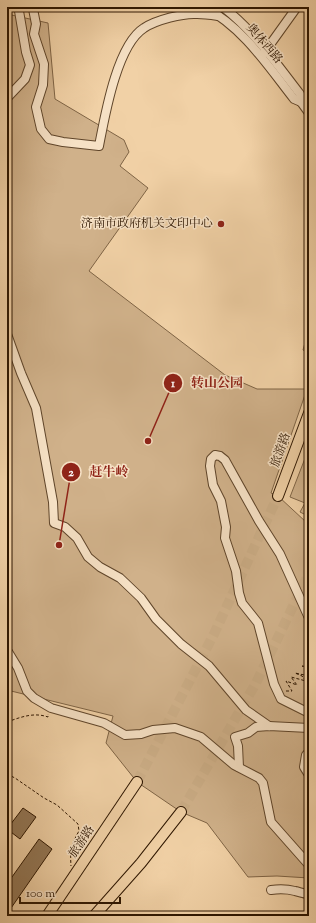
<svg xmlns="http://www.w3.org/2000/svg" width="316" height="923" font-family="'Sorts Mill Goudy','Noto Serif SC',serif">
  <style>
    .green { fill: #d0b18a; stroke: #7f6445 }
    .building { fill: #937756; stroke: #2e1600 }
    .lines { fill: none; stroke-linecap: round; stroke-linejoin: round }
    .major-tunnel { stroke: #caac85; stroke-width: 10; stroke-dasharray: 10 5; stroke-linecap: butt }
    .minor-casing { stroke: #5f452a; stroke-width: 10 }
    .major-casing { stroke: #2e1600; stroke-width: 12 }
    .path { stroke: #2e1600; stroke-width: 1; stroke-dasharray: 3 2; stroke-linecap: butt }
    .minor { stroke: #f6e1c5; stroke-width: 8 }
    .major { stroke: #f1d1a6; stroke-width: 10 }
    .poi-dot { fill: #8f2418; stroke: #f6e1c5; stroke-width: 1.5 }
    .labels { text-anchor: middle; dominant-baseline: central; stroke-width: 3; stroke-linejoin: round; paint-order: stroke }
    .street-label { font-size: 12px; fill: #2e1600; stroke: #f6e1c5 }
    .poi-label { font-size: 12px; fill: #2e1600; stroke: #f6e1c5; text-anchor: end }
    .leader { fill: none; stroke: #8f2418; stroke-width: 1.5 }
    .callout-dot { fill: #8f2418; stroke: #f6e1c5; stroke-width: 1.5 }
    .mark-label { font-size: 12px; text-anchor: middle; font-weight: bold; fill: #fff }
    .callout-label { font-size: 13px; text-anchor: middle; font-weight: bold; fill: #8f2418; stroke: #f6e1c5; stroke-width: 3; stroke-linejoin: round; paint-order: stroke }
  </style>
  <rect width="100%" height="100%" fill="#f1d1a6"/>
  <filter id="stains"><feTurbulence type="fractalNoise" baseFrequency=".005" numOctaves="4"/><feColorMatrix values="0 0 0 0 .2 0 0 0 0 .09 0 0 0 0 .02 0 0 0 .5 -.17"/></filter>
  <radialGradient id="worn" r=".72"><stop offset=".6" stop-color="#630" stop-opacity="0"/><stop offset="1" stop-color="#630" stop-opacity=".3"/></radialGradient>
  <g class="green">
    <polygon points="7,14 48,23 55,99 124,140 129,152 120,166 148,188 89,271 225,375 257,389 307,389 271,493 278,496 306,522 308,516 300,512 305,503 290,497 309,448 309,524 307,524 309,526 309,878 277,876 248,877 207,823 181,812 137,782 106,743 113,716 7,690"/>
    <polygon points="309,328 309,353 303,350"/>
  </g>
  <g class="building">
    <polygon points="7,795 11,798 7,804"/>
    <polygon points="23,808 36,817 20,839 7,829"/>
    <polygon points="39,839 52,849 9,911 7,910 7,884"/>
  </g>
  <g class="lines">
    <g class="major-tunnel">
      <polyline points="137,782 214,634 278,496"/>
      <polyline points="181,812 256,683 309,573"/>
    </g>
    <g class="minor-casing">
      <g id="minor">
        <path d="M31 7 33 9 36 24 34 34 44 64 43 85 36 107 41 129 49 139 63 142 99 146C105 115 117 45 144 28 156 20 183 13 197 14 204 14 211 15 218 16"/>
        <path d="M204 7C243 27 268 66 294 99L301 102"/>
        <path d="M223 7C254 31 276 63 300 94L301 102 309 113"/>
        <polyline points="264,53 297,7"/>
        <polyline points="7,98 25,79 30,65 26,52 19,11 21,7"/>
        <polyline points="7,334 21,373 36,408 53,502 54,523 65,527 77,538 88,557 100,567 120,578 141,598 156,619 181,644 209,666 246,710 269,726"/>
        <polyline points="309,618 280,554 259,521 225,460 220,456 215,455 211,459 210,466 213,485 221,501 226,527 225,538 236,571 239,593 242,603 258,623 274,684 281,699 309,713"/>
        <polyline points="7,650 18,668 27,691 34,698 51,708 104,723 125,735 141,734 153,730 175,728 201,737 234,765 259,778 263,783 271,822 309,865"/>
        <polyline points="309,752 306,755 304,767 309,775"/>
        <polyline points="239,767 238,746 235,737 248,733 256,727 269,726 309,728"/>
        <path d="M271 890C279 889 287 889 295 891 300 892 304 894 309 894"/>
      </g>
    </g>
    <g class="major-casing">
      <g id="major">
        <polyline points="278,496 309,413"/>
        <polyline points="47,916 137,782"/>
        <polyline points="94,916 141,863 181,812"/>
      </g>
    </g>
    <g class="path">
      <path d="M309 627C306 635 304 643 309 651"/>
      <polyline points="309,667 302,666 308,670 309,673"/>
      <polyline points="286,691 292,691 286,681 297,685 291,677 306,681 302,676 295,673 309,676"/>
      <path d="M7 722C21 717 34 712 48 717V714"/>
      <path d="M7 774 15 778 44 798 57 805 78 824 79 831C71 845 70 850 71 866"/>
    </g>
    <use href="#minor" class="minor"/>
    <use href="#major" class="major"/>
  </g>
  <circle class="poi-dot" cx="221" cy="224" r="4"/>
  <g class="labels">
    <g class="street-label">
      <text transform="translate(264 44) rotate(49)">奥体西路</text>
      <text transform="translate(281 450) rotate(-70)">旅游路</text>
      <text transform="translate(82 842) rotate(-56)">旅游路</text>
    </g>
    <g class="poi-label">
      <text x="213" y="224">济南市政府机关文印中心</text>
    </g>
  </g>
  <path class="leader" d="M148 441L173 383M59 545L71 472"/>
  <g class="callout-dot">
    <circle cx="148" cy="441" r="4"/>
    <circle cx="59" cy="545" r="4"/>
    <circle cx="173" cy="383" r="10"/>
    <circle cx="71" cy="472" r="10"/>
  </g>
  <g class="mark-label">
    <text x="173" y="387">1</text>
    <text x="71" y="476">2</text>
  </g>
  <g class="callout-label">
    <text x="217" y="387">转山公园</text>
    <text x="109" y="476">赶牛岭</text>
  </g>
  <rect width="316" height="923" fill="none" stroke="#f1d1a6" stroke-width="24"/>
  <rect x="8" y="8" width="300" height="907" fill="none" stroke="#2e1600" stroke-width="2"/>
  <rect x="12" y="12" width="292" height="899" fill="none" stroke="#2e1600"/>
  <path d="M20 897v6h100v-6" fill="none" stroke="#2e1600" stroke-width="2"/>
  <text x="26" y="897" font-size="12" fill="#2e1600" stroke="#f6e1c5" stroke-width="3" paint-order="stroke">100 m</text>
  <rect width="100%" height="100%" filter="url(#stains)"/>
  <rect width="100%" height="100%" fill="url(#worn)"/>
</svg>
